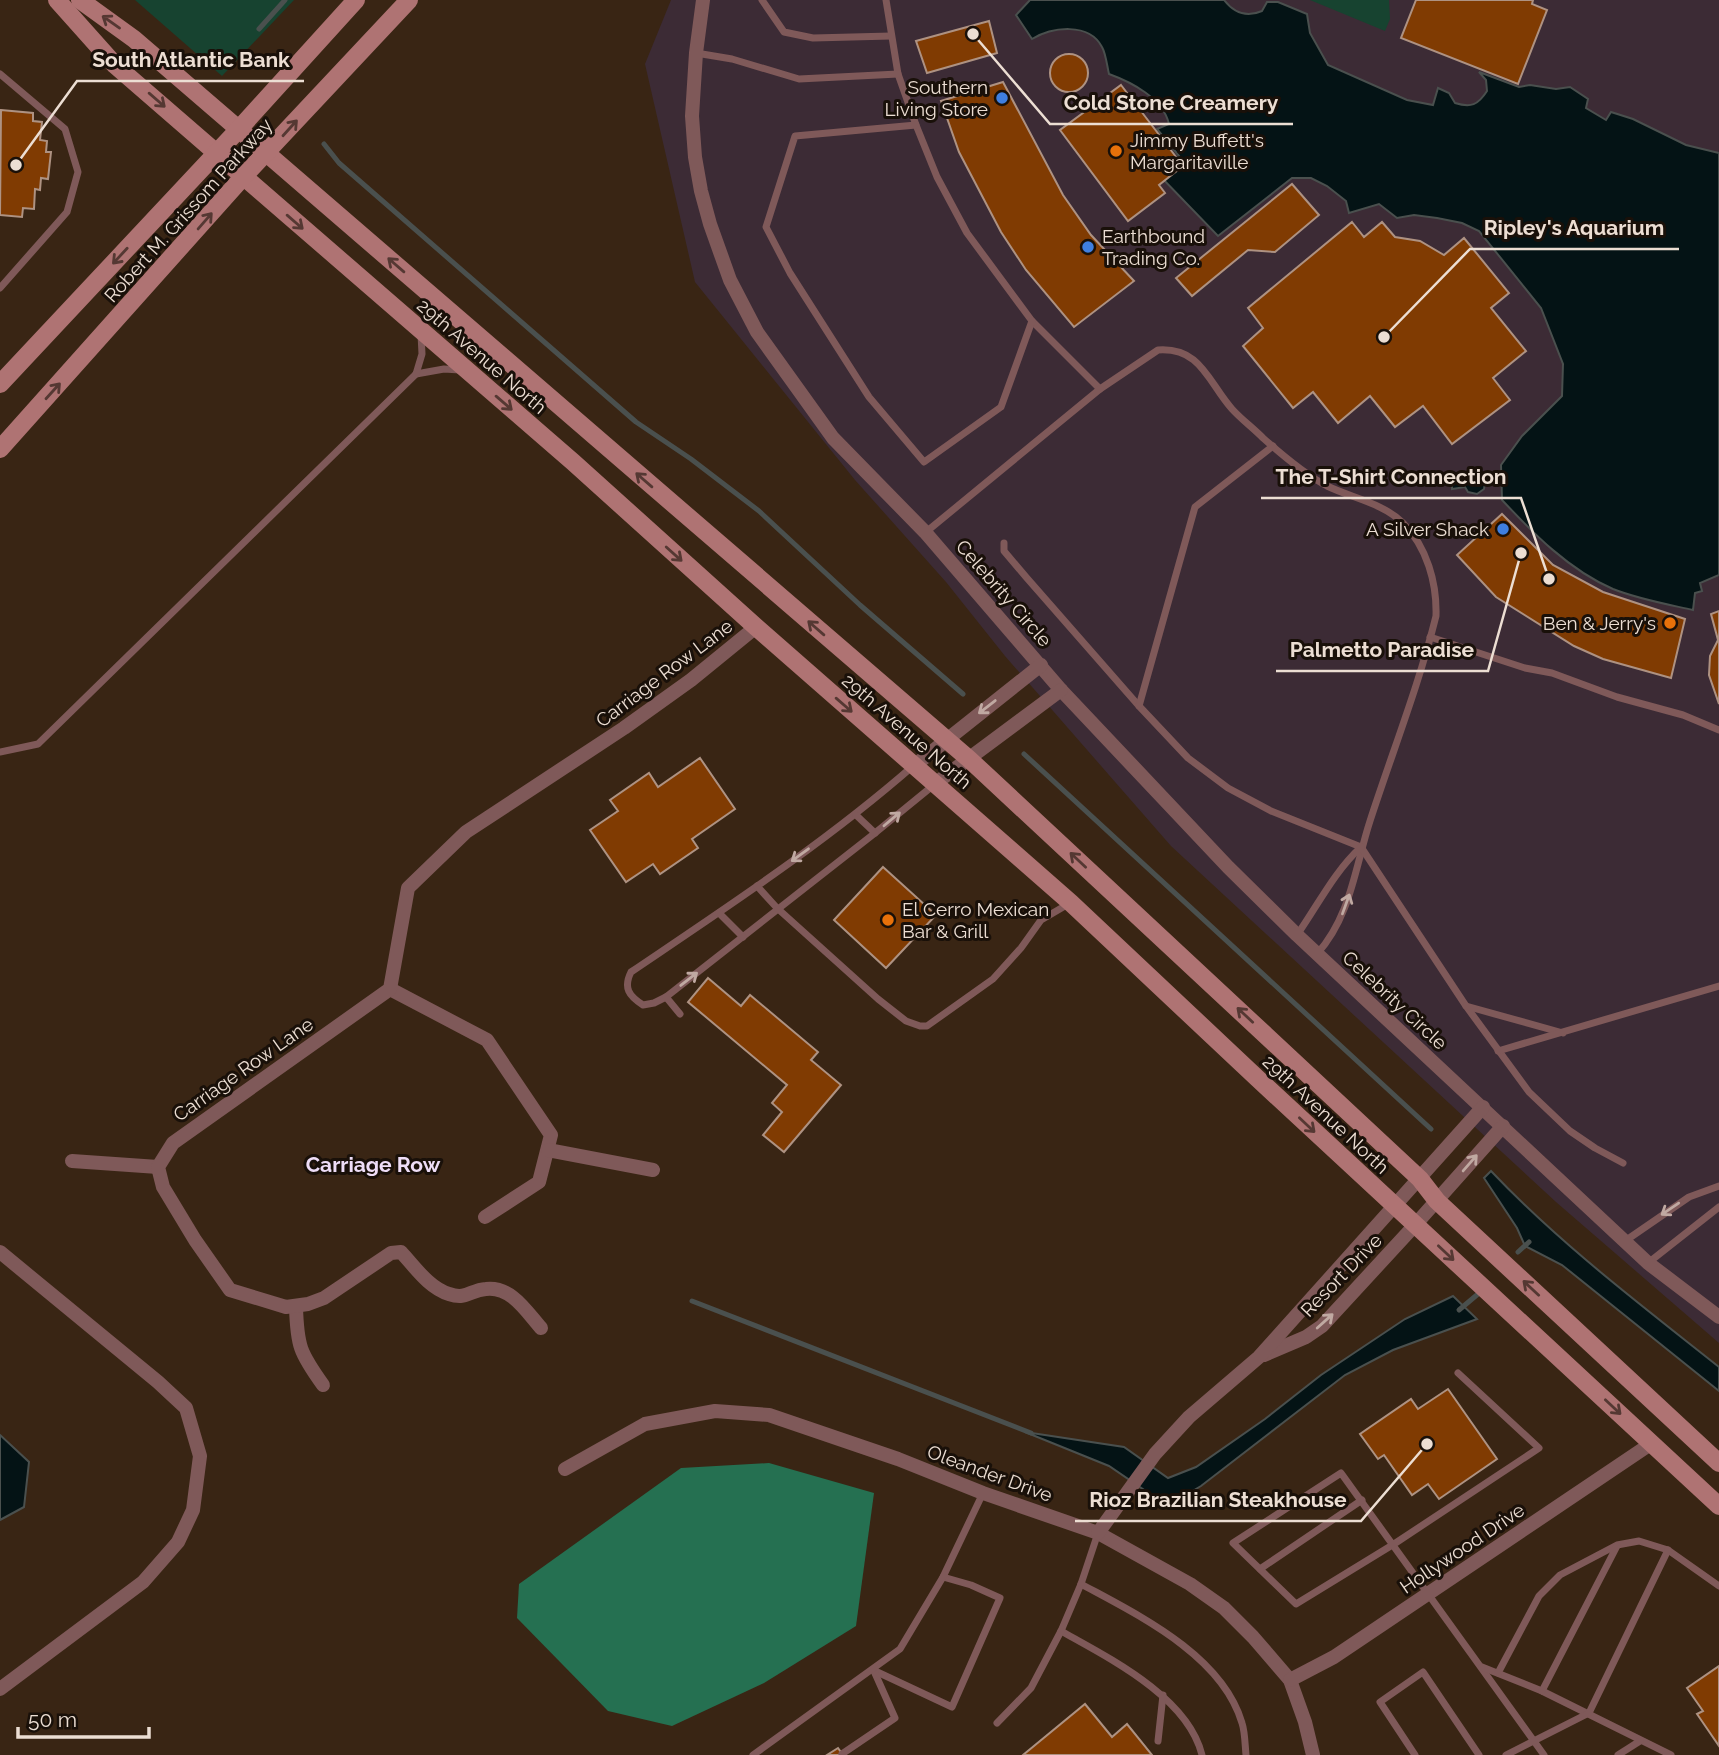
<svg xmlns="http://www.w3.org/2000/svg" width="1719" height="1755" font-family="Raleway,sans-serif">
  <style>
    .commercial { fill: #3c2b35 }
    .green { fill: #174330 }
    .forest { fill: #257051 }
    .water { fill: #041315; stroke: #4a504e; stroke-width: 2 }
    .lines { fill: none; stroke-linecap: round; stroke-linejoin: round }
    .stream { stroke: #4a504e; stroke-width: 5 }
    .building { fill: #803b02; stroke: #ae9282; stroke-width: 2 }
    .service { stroke: #7f5959; stroke-width: 7 }
    .minor { stroke: #7f5959; stroke-width: 14 }
    .secondary { stroke: #af7373; stroke-width: 18 }
    .oneway { stroke: #553833 }
    .oneway2 { stroke: #c0a9a2 }
    .shop-dot { fill: #3f7fe0; stroke: #191009; stroke-width: 2.5 }
    .food-dot { fill: #e8710a; stroke: #191009; stroke-width: 2.5 }
    .labels { text-anchor: middle; dominant-baseline: central; stroke-width: 6; stroke-linejoin: round; paint-order: stroke }
    .poi-label { font-size: 19px; fill: #ecded3; stroke: #191009; text-anchor: end }
    .street-label { font-size: 19px; fill: #ecded3; stroke: #191009 }
    .neighbourhood-label { font-size: 21px; font-weight: bold; fill: #eeddf7; stroke: #191009 }
    .leader { fill: none; stroke: #ecded3; stroke-width: 2.5 }
    .callout-dot { fill: #ecded3; stroke: #191009; stroke-width: 2.5 }
    .callout-label { font-size: 21px; text-anchor: middle; font-weight: bold; fill: #ecded3; stroke: #191009; stroke-width: 6; stroke-linejoin: round; paint-order: stroke }
  </style>
  <rect width="100%" height="100%" fill="#392514"/>
  <polygon class="commercial" points="671,0 1719,0 1719,1343 1556,1202 1171,846 1005,656 946,582 855,480 695,282 645,64"/>
  <g class="green">
    <polygon points="135,0 294,0 222,76"/>
    <polygon points="1310,0 1389,0 1390,19 1385,31"/>
  </g>
  <polygon class="forest" points="769,1463 874,1493 856,1626 764,1683 672,1726 608,1711 517,1618 519,1584 681,1468"/>
  <g class="water">
    <path d="M1030 0H1224C1234 13 1246 18 1262 11L1267 2H1278L1307 14 1310 33 1328 65 1407 100 1433 105 1438 88 1449 93 1455 103C1471 108 1478 105 1487 91L1486 80 1479 72 1519 87 1530 85 1556 89 1570 87 1588 99 1586 108 1606 120 1611 112 1633 119 1686 145 1719 153V575L1700 583 1702 591 1695 593 1693 610C1666 604 1638 599 1613 589 1569 570 1534 534 1502 500L1501 465 1522 436 1562 396 1563 364 1541 308 1479 231 1462 223 1437 218 1414 215 1397 218 1379 204 1349 213 1346 201 1327 186 1311 178H1292L1218 236 1159 175 1179 156 1157 129 1169 124C1163 98 1131 82 1109 74 1107 66 1106 54 1102 47 1089 22 1052 27 1032 39L1016 15Z"/>
    <polygon points="1457,475 1467,480 1478,476 1485,483 1484,489 1477,494 1468,492 1465,487 1452,489 1452,477"/>
    <path d="M1491 1171C1559 1243 1641 1305 1719 1367V1391L1562 1265 1525 1246 1517 1228 1484 1178Z"/>
    <polygon points="1453,1296 1477,1319 1393,1350 1345,1375 1201,1486 1172,1503 1156,1498 1109,1466 1025,1432 1124,1447 1168,1478 1196,1467 1265,1419 1321,1375 1405,1319"/>
    <polygon points="0,1435 29,1462 24,1507 0,1520"/>
  </g>
  <g class="lines">
    <g class="stream">
      <polyline points="259,29 285,0"/>
      <polyline points="324,144 339,163 636,422 691,459 759,511 860,605 963,694"/>
      <polyline points="1024,754 1431,1129"/>
      <polyline points="1518,1252 1529,1242"/>
      <polyline points="692,1301 1031,1433"/>
      <polyline points="1459,1310 1478,1294"/>
    </g>
  </g>
  <g class="building">
    <polygon points="1416,0 1533,0 1532,4 1547,10 1518,84 1401,38"/>
    <polygon points="989,21 997,53 927,73 916,41"/>
    <circle cx="1069" cy="73" r="19"/>
    <polygon points="1003,82 1063,195 1091,235 1134,281 1074,327 1026,270 1001,232 959,152 941,101"/>
    <polygon points="1121,85 1183,166 1159,185 1165,193 1128,221 1060,130"/>
    <polygon points="1,110 33,113 33,121 42,122 40,140 47,141 46,152 51,152 48,179 41,178 40,190 35,189 34,209 23,208 22,217 0,215"/>
    <polygon points="1292,184 1319,215 1275,252 1248,250 1192,296 1176,278"/>
    <polygon points="1352,222 1364,237 1382,222 1395,237 1420,241 1444,255 1464,238 1509,293 1491,308 1526,351 1493,378 1510,400 1452,444 1423,406 1395,427 1370,396 1338,423 1313,392 1293,408 1243,346 1263,328 1248,308"/>
    <polygon points="1502,514 1553,565 1603,592 1685,619 1671,678 1603,659 1574,646 1496,597 1457,555"/>
    <polygon points="1719,611 1719,704 1709,675 1710,656 1718,640 1711,614"/>
    <polygon points="700,758 735,809 692,839 698,848 660,874 653,864 626,882 590,830 618,811 610,800 649,773 658,787"/>
    <polygon points="883,867 936,915 886,968 834,920"/>
    <polygon points="708,978 741,1006 750,995 818,1052 811,1060 841,1085 784,1152 763,1135 782,1112 772,1103 787,1085 688,1002"/>
    <polygon points="1448,1389 1497,1459 1439,1499 1428,1484 1412,1495 1384,1455 1378,1459 1360,1434 1411,1399 1418,1409"/>
    <polygon points="1719,1666 1719,1746 1697,1714 1703,1711 1687,1688"/>
    <polygon points="1085,1704 1112,1737 1127,1724 1152,1755 1023,1755"/>
    <polygon points="838,1748 843,1755 827,1755"/>
  </g>
  <g class="lines">
    <g class="service">
      <polyline points="762,0 784,32 813,38 891,36"/>
      <polyline points="886,0 898,74 916,125 937,177 967,233 1032,321 1100,389"/>
      <polyline points="696,53 732,59 799,79 898,74"/>
      <polyline points="0,74 65,129 78,172 67,212 0,288"/>
      <polyline points="916,125 795,136 766,227 790,273 869,397 924,462 1001,407 1032,321"/>
      <polyline points="416,374 444,369 460,370"/>
      <path d="M926 532 1100 389 1158 350C1201 347 1208 382 1232 409 1241 419 1253 428 1263 438 1282 455 1304 474 1327 486 1352 498 1383 503 1403 523 1427 547 1437 583 1436 616 1419 685 1392 753 1370 821 1355 867 1351 916 1317 954"/>
      <polyline points="1004,543 1004,551 1026,577 1139,706 1188,758 1228,788 1271,811 1361,847 1466,1006 1529,1092 1570,1131 1595,1148 1623,1163"/>
      <polyline points="1430,637 1525,668 1552,673 1617,697 1683,715 1719,730"/>
      <polyline points="1139,706 1195,507 1273,446"/>
      <polyline points="0,752 38,744 416,374 422,354 421,334"/>
      <path d="M913 766C825 843 727 907 631 972 623 988 629 996 643 1005L654 1003 666 997 875 833 935 784"/>
      <polyline points="856,815 875,833"/>
      <polyline points="757,886 777,908 878,999 906,1021 920,1026 927,1026 993,979 1021,948 1041,920 1070,903"/>
      <polyline points="719,913 743,937"/>
      <path d="M1297 935C1318 905 1334 872 1361 847"/>
      <polyline points="666,997 680,1014"/>
      <polyline points="1466,1006 1563,1033"/>
      <polyline points="1498,1051 1719,986"/>
      <polyline points="1625,1241 1689,1197 1719,1186"/>
      <polyline points="1648,1263 1719,1207"/>
      <polyline points="1458,1373 1539,1448 1394,1544 1296,1604 1233,1543 1341,1473 1544,1755"/>
      <polyline points="1260,1569 1362,1500"/>
      <path d="M1081 1584C1138 1615 1222 1655 1242 1723 1245 1732 1245 1745 1246 1755"/>
      <path d="M1061 1631C1109 1658 1188 1697 1202 1755"/>
      <polyline points="1482,1667 1542,1691 1671,1755"/>
      <polyline points="873,1670 952,1707 1000,1598 971,1585 943,1577"/>
      <polyline points="1498,1673 1539,1596 1560,1575 1617,1545 1639,1541 1668,1550 1719,1586"/>
      <polyline points="1542,1691 1617,1546"/>
      <polyline points="997,1723 1031,1688 1061,1631 1081,1584 1098,1533"/>
      <polyline points="1158,1741 1163,1695"/>
      <polyline points="842,1754 895,1718 874,1671"/>
      <polyline points="753,1755 900,1649 943,1577 983,1493"/>
      <polyline points="1415,1755 1380,1702 1423,1672 1479,1755"/>
      <polyline points="1506,1755 1589,1713 1668,1550"/>
      <polyline points="1618,1755 1640,1741"/>
    </g>
    <g class="minor">
      <polyline points="703,0 696,53 692,116 695,157 701,191 710,224 730,280 757,332 833,438 925,532 1061,690 1228,867 1297,935 1648,1263 1719,1317"/>
      <polyline points="914,766 1041,665"/>
      <polyline points="936,783 1061,690"/>
      <polyline points="390,989 487,1040 551,1135 539,1182 485,1217"/>
      <polyline points="548,1150 653,1170"/>
      <polyline points="72,1161 158,1167"/>
      <polyline points="0,1252 158,1382 186,1408 200,1456 193,1510 178,1542 143,1582 0,1689"/>
      <path d="M296 1306C297 1346 300 1353 323 1385"/>
      <path d="M541 1328C526 1311 511 1286 486 1289 470 1290 467 1300 449 1294 429 1288 415 1267 401 1252L391 1253 324 1298 308 1304 286 1307 230 1290 195 1240 163 1187 158 1167 173 1143 390 989 408 888 466 832 624 728 691 680 756 627"/>
      <polyline points="1264,1355 1306,1337 1322,1326 1415,1225 1503,1126"/>
      <polyline points="565,1469 645,1424 715,1411 769,1415 898,1459 983,1493 1098,1533 1190,1584 1224,1608 1253,1637 1290,1680 1305,1722 1313,1755"/>
      <polyline points="1098,1533 1155,1454 1189,1417 1259,1357 1483,1107"/>
      <polyline points="1290,1680 1334,1657 1652,1443"/>
    </g>
    <g class="secondary">
      <polyline points="57,0 115,65 573,462 756,627 1071,903 1257,1078 1719,1506"/>
      <polyline points="80,0 134,39 969,759 1420,1179 1437,1201 1719,1463"/>
      <polyline points="0,384 239,129 356,0"/>
      <polyline points="0,449 243,177 409,0"/>
    </g>
  </g>
  <defs><path id="oneway-shaft" d="M-6 0H5M1.5-3L5.5 0L1.5 3" fill="none" stroke-width="1.6" stroke-linecap="round" stroke-linejoin="round" transform="scale(1.75)"/></defs>
  <g class="oneway">
    <use href="#oneway-shaft" transform="translate(111 22) rotate(-145)"/>
    <use href="#oneway-shaft" transform="translate(157 100) rotate(41)"/>
    <use href="#oneway-shaft" transform="translate(290 128) rotate(-48)"/>
    <use href="#oneway-shaft" transform="translate(205 221) rotate(-49)"/>
    <use href="#oneway-shaft" transform="translate(295 222) rotate(41)"/>
    <use href="#oneway-shaft" transform="translate(120 256) rotate(133)"/>
    <use href="#oneway-shaft" transform="translate(396 265) rotate(-139)"/>
    <use href="#oneway-shaft" transform="translate(53 391) rotate(-48)"/>
    <use href="#oneway-shaft" transform="translate(504 403) rotate(41)"/>
    <use href="#oneway-shaft" transform="translate(644 480) rotate(-139)"/>
    <use href="#oneway-shaft" transform="translate(674 554) rotate(42)"/>
    <use href="#oneway-shaft" transform="translate(816 628) rotate(-139)"/>
    <use href="#oneway-shaft" transform="translate(844 705) rotate(41)"/>
    <use href="#oneway-shaft" transform="translate(1078 860) rotate(-137)"/>
    <use href="#oneway-shaft" transform="translate(1245 1015) rotate(-137)"/>
    <use href="#oneway-shaft" transform="translate(1307 1125) rotate(43)"/>
    <use href="#oneway-shaft" transform="translate(1446 1253) rotate(43)"/>
    <use href="#oneway-shaft" transform="translate(1531 1288) rotate(-137)"/>
    <use href="#oneway-shaft" transform="translate(1613 1407) rotate(43)"/>
  </g>
  <g class="oneway2">
    <use href="#oneway-shaft" transform="translate(987 707) rotate(142)"/>
    <use href="#oneway-shaft" transform="translate(892 819) rotate(-40)"/>
    <use href="#oneway-shaft" transform="translate(800 855) rotate(144)"/>
    <use href="#oneway-shaft" transform="translate(1346 904) rotate(-70)"/>
    <use href="#oneway-shaft" transform="translate(689 979) rotate(-38)"/>
    <use href="#oneway-shaft" transform="translate(1470 1163) rotate(-49)"/>
    <use href="#oneway-shaft" transform="translate(1670 1209) rotate(146)"/>
    <use href="#oneway-shaft" transform="translate(1325 1321) rotate(-42)"/>
  </g>
  <g class="shop-dot">
    <circle cx="1002" cy="98" r="7"/>
    <circle cx="1088" cy="247" r="7"/>
    <circle cx="1503" cy="529" r="7"/>
  </g>
  <g class="food-dot">
    <circle cx="1116" cy="151" r="7"/>
    <circle cx="1670" cy="623" r="7"/>
    <circle cx="888" cy="920" r="7"/>
  </g>
  <g class="labels">
    <g class="poi-label">
      <text x="988" y="87">Southern<tspan x="988" dy="22">Living Store</tspan></text>
      <text x="1130" y="140" text-anchor="start">Jimmy Buffett's<tspan x="1130" dy="22">Margaritaville</tspan></text>
      <text x="1102" y="236" text-anchor="start">Earthbound<tspan x="1102" dy="22">Trading Co.</tspan></text>
      <text x="1489" y="529">A Silver Shack</text>
      <text x="1656" y="623">Ben &amp; Jerry's</text>
      <text x="902" y="909" text-anchor="start">El Cerro Mexican<tspan x="902" dy="22">Bar &amp; Grill</tspan></text>
    </g>
    <g class="street-label">
      <text transform="translate(188 210) rotate(-48)">Robert M. Grissom Parkway</text>
      <text transform="translate(482 356) rotate(41)">29th Avenue North</text>
      <text transform="translate(1004 593) rotate(49)">Celebrity Circle</text>
      <text transform="translate(664 673) rotate(-37)">Carriage Row Lane</text>
      <text transform="translate(907 731) rotate(41)">29th Avenue North</text>
      <text transform="translate(1395 1000) rotate(43)">Celebrity Circle</text>
      <text transform="translate(243 1069) rotate(-35)">Carriage Row Lane</text>
      <text transform="translate(1326 1114) rotate(43)">29th Avenue North</text>
      <text transform="translate(1341 1275) rotate(-46)">Resort Drive</text>
      <text transform="translate(990 1473) rotate(20)">Oleander Drive</text>
      <text transform="translate(1462 1548) rotate(-34)">Hollywood Drive</text>
    </g>
    <g class="neighbourhood-label">
      <text x="373" y="1164">Carriage Row</text>
    </g>
  </g>
  <path class="leader" d="M16 165L77 81H304M973 34L1050 124H1293M1384 337L1470 249H1679M1549 579L1521 498H1261M1521 553L1488 671H1276M1427 1444L1361 1521H1075"/>
  <g class="callout-dot">
    <circle cx="16" cy="165" r="7"/>
    <circle cx="973" cy="34" r="7"/>
    <circle cx="1384" cy="337" r="7"/>
    <circle cx="1549" cy="579" r="7"/>
    <circle cx="1521" cy="553" r="7"/>
    <circle cx="1427" cy="1444" r="7"/>
  </g>
  <g class="callout-label">
    <text x="191" y="67">South Atlantic Bank</text>
    <text x="1171" y="110">Cold Stone Creamery</text>
    <text x="1574" y="235">Ripley's Aquarium</text>
    <text x="1391" y="484">The T-Shirt Connection</text>
    <text x="1382" y="657">Palmetto Paradise</text>
    <text x="1218" y="1507">Rioz Brazilian Steakhouse</text>
  </g>
  <path d="M18 1727v10h131v-10" fill="none" stroke="#ecded3" stroke-width="3.5"/>
  <text x="28" y="1727" font-size="21" fill="#ecded3" stroke="#191009" stroke-width="5" paint-order="stroke">50 m</text>
</svg>
